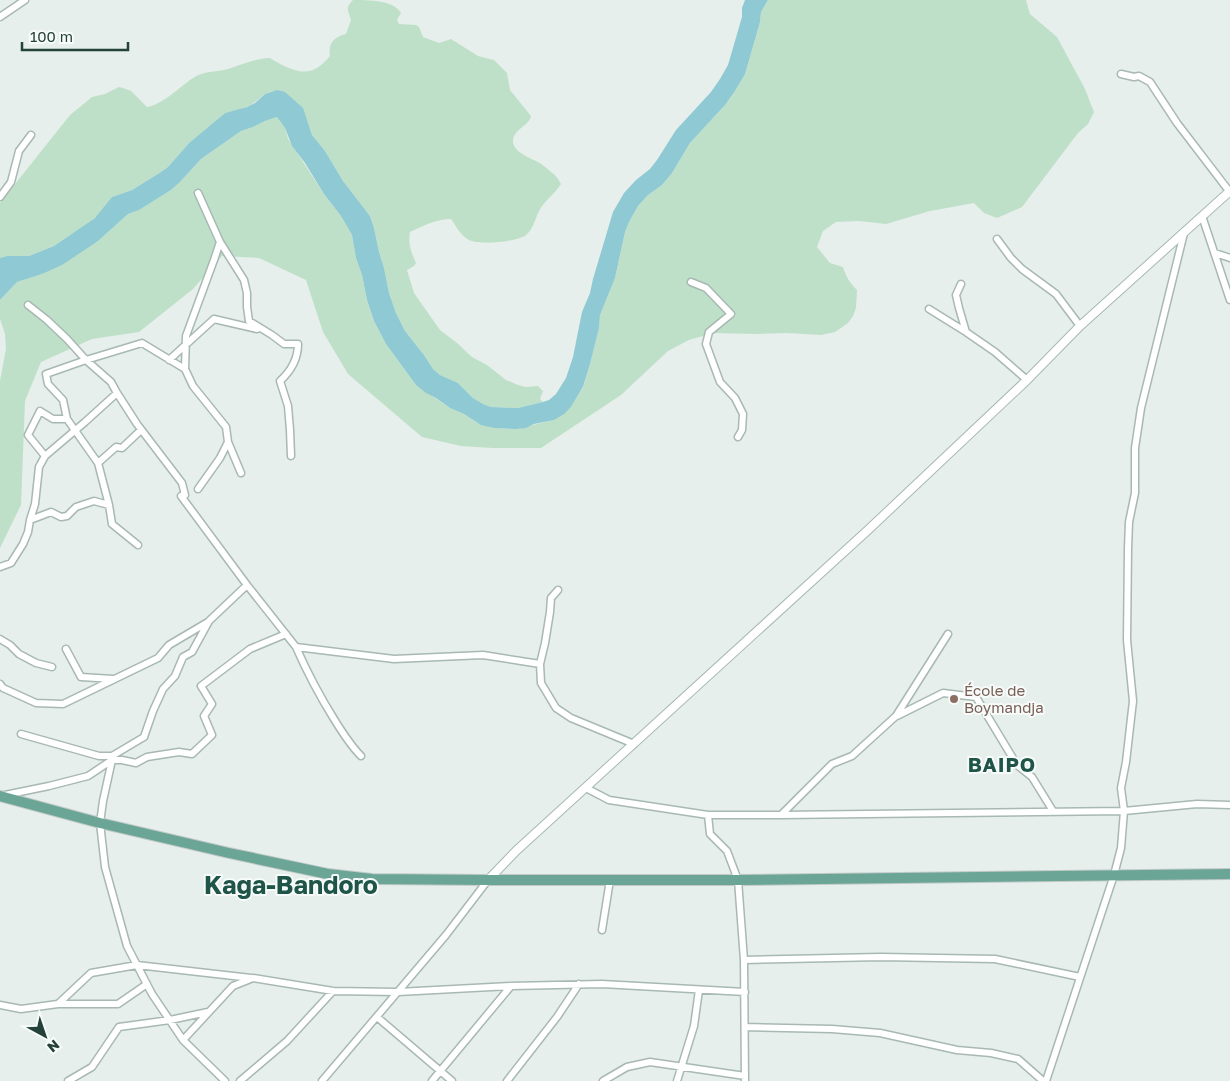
<svg xmlns="http://www.w3.org/2000/svg" width="1230" height="1081" viewBox="0 0 1230 1081" font-family="'Golos Text',sans-serif">
	<style>
		.green { fill: #bfe0c8 }
		.water { fill: #8ec9d4 }
		.lines { fill: none; stroke-linecap: round; stroke-linejoin: round }
		.minor-casing { stroke: #a8b8b2; stroke-width: 9 }
		.tertiary-casing { stroke: #a8b8b2; stroke-width: 10 }
		.primary-casing { stroke: #c2cac8; stroke-width: 12 }
		.minor { stroke: #fff; stroke-width: 6 }
		.tertiary { stroke: #fff; stroke-width: 8 }
		.primary { stroke: #6aa596; stroke-width: 10 }
		.education-dot { fill: #8d6e63; stroke: #f7fbf9; stroke-width: 2 }
		.labels { text-anchor: middle; dominant-baseline: central; stroke-width: 4; stroke-linejoin: round; paint-order: stroke }
		.education-label { font-size: 15px; fill: #785e54; stroke: #f7fbf9; text-anchor: start }
		.district-label { font-size: 20px; font-weight: bold; letter-spacing: 1px; fill: #1f5548; stroke: #f7fbf9 }
		.town-label { font-size: 25px; font-weight: bold; fill: #1f5548; stroke: #f7fbf9 }
	</style>
	<rect width="100%" height="100%" fill="#e6efeb"/>
	<path class="green" d="M 353,0 C 368,0 394,0 401,13 L 397,20 L 399,24 L 416,25 L 419,27 L 423,37 L 439,43 L 451,39 L 478,56 L 494,60 L 507,73 L 510,90 L 531,116 C 529,126 515,128 513,140 C 512,152 531,158 538,162 C 543,165 547,168 551,172 C 556,175 558,179 561,184 C 555,194 544,201 539,211 C 535,219 533,230 526,235 C 518,242 477,245 469,240 C 461,236 456,226 451,219 C 436,219 423,226 410,232 C 408,244 411,252 416,263 L 414,266 L 407,270 L 414,293 L 440,330 L 457,343 L 472,357 L 487,365 L 506,380 L 518,385 L 526,387 L 538,386 L 543,391 L 540,399 L 543,402 L 518,408 L 491,407 L 483,404 L 473,398 L 458,383 L 440,375 L 433,369 L 424,355 L 405,331 L 396,313 L 389,293 L 384,268 L 379,252 L 374,228 L 370,216 L 343,181 L 325,151 L 312,135 L 308,123 L 273,91 L 265,94 L 251,105 L 238,110 L 225,113 L 189,143 L 168,167 L 161,172 L 132,190 L 112,197 L 99,215 L 88,223 L 54,246 L 29,256 L 7,256 L 0,258 L 0,203 L 70,115 L 92,97 L 105,94 L 119,87 L 123,88 L 131,91 L 147,107 C 162,105 181,86 193,78 C 203,71 217,72 228,69 C 237,66 260,57 270,58 C 274,61 279,63 284,66 C 304,75 315,74 330,56 C 328,44 333,37 346,34 L 351,20 C 348,10 345,8 353,0 Z
		M 768,0 L 1026,0 L 1030,14 L 1057,37 L 1085,89 L 1094,112 L 1088,124 L 1078,133 L 1022,207 L 997,218 L 984,213 L 974,203 L 930,211 L 886,224 L 859,221 L 836,222 L 823,231 L 817,247 L 830,263 L 843,267 C 846,277 850,283 857,290 L 856,308 L 853,316 L 848,323 L 835,332 L 821,335 L 786,333 L 756,334 L 714,333 L 689,340 L 668,351 L 621,395 L 541,448 L 492,448 L 461,446 L 422,437 L 348,374 L 323,332 L 306,280 L 259,258 L 222,256 L 193,289 L 139,332 L 92,339 L 41,362 L 25,401 L 21,505 L 0,548 L 0,381 L 6,349 L 5,334 L 0,319 L 0,300 L 17,282 L 42,274 L 98,241 L 128,214 L 139,210 L 171,190 L 180,182 L 201,159 L 241,131 L 253,127 L 265,121 L 277,117 L 285,128 L 288,139 L 324,194 L 341,216 L 352,235 L 356,258 L 362,275 L 367,300 L 374,321 L 386,344 L 416,385 L 450,408 L 464,414 L 476,422 L 494,428 L 516,429 L 554,420 L 576,398 L 583,388 L 590,364 L 599,328 L 600,315 L 615,278 L 625,232 L 629,222 L 638,206 L 648,195 L 662,185 L 672,173 L 690,143 L 725,105 L 735,91 L 745,74 L 760,22 L 761,12 Z"/>
	<path class="water" d="M 745,0 L 768,0 L 761,12 L 760,22 L 745,74 L 735,91 L 725,105 L 690,143 L 672,173 L 662,185 L 648,195 L 638,206 L 629,222 L 625,232 L 615,278 L 600,315 L 599,328 L 590,364 L 583,387 L 570,408 L 564,414 L 554,420 L 534,424 L 526,428 L 516,429 L 494,428 L 481,425 L 464,414 L 450,408 L 436,398 L 426,393 L 416,385 L 386,344 L 374,321 L 367,300 L 362,275 L 356,258 L 352,235 L 341,216 L 324,194 L 305,163 L 292,146 L 285,128 L 277,117 L 265,121 L 253,127 L 241,131 L 201,159 L 180,182 L 171,190 L 139,210 L 128,214 L 98,241 L 62,265 L 42,274 L 17,282 L 0,300 L 0,258 L 7,256 L 29,256 L 54,246 L 95,218 L 112,197 L 132,190 L 161,172 L 168,167 L 189,143 L 225,113 L 247,107 L 255,103 L 265,94 L 277,90 L 285,92 L 303,108 L 312,135 L 325,151 L 343,181 L 370,216 L 374,228 L 379,252 L 384,268 L 389,293 L 396,313 L 405,331 L 424,355 L 433,369 L 440,375 L 458,383 L 473,398 L 483,404 L 491,407 L 518,408 L 543,402 L 549,400 L 556,394 L 566,378 L 573,357 L 582,312 L 590,293 L 593,279 L 613,212 L 624,193 L 636,180 L 650,169 L 657,160 L 676,130 L 711,92 L 720,79 L 728,65 L 742,17 L 742,8 Z"/>
	<g class="lines">
		<g class="minor-casing">
			<path id="minor" d="M 0,17 L 25,0
				M 1121,74 L 1134,77 L 1139,76 L 1150,82 L 1177,123 L 1229,191
				M 198,193 L 220,242 L 214,260 L 186,336 L 185,369 L 193,386 L 226,427 L 228,442 L 241,473
				M 0,197 L 11,182 L 19,151 L 31,135
				M 1202,216 L 1230,300
				M 997,239 L 1011,258 L 1022,269 L 1056,294 L 1080,326
				M 220,242 L 244,280 L 247,293 L 247,307 L 249,321 L 272,335 L 284,344 L 298,344 C 298,360 291,371 280,381 L 288,406 L 290,430 L 291,456
				M 1215,253 L 1230,258
				M 691,282 L 706,288 L 731,314 L 709,332 L 706,344 L 720,382 L 735,398 L 743,414 L 742,430 L 738,437
				M 961,284 L 956,295 L 959,308 L 966,332 L 995,352 L 1027,380
				M 28,305 L 47,320 L 67,339 L 86,360 L 111,382 L 117,393 L 137,424 L 182,483 L 185,495
				M 929,309 L 966,332
				M 169,360 L 214,319 L 257,329
				M 45,456 L 28,435 L 40,411 L 53,419 L 67,419
				M 98,463 L 116,447 L 122,448 L 141,430
				M 198,489 L 220,458 L 228,442
				M 181,496 L 247,585 L 296,647 L 394,659 L 483,655 L 540,664
				M 30,520 L 51,512 L 61,517 L 67,516 L 76,507 L 94,501 L 109,505
				M 138,545 L 112,524 L 109,505 L 98,463 L 67,419 L 63,400 L 48,384 L 46,374 L 86,360 L 142,343 L 185,369
				M 0,567 L 11,563 L 23,544 L 28,532 L 30,520 L 35,504 L 39,467 L 45,456 L 85,422 L 117,393
				M 558,590 L 551,598 L 550,612 L 545,643 L 540,664 L 541,683 L 556,708 L 571,718 L 634,744
				M 0,639 L 10,645 L 19,654 L 36,663 L 52,667
				M 296,647 C 307,672 319,695 334,719 C 342,732 350,745 361,756
				M 66,649 L 81,677 L 113,679
				M 0,684 L 3,688 L 36,703 L 63,704 L 158,658 L 169,645 L 208,622
				M 897,716 L 943,693 L 976,697 L 1017,765 L 1032,777 L 1053,811
				M 21,734 L 99,756 L 112,756 L 144,737 L 153,711 L 163,689 L 175,676 L 183,657 L 192,652 L 209,621 L 247,585
				M 112,760 L 103,801 L 100,823 L 105,867 L 127,946 L 152,994 L 183,1040 L 225,1081
				M 586,788 L 609,800 L 708,815 L 781,815 L 1124,811 L 1197,804 L 1230,805
				M 5,795 L 49,786 L 88,776 L 112,760 L 122,760 L 136,763 L 147,757 L 179,752 L 192,754 L 212,735 L 204,716 L 212,704 L 201,686 L 250,649 L 286,634
				M 708,815 L 710,834 L 727,851 L 738,880 L 744,960 L 745,1081
				M 781,815 L 832,764 L 852,756 L 896,716 L 948,634
				M 602,930 L 610,880
				M 744,960 L 881,957 L 995,959 L 1080,977
				M 58,1004 L 118,1004 L 147,984
				M 0,1005 L 21,1009 L 58,1004 L 91,973 L 137,965 L 251,978
				M 377,1017 L 452,1081
				M 745,1027 L 832,1029 L 880,1033 L 957,1050 L 991,1053 L 1018,1059 L 1043,1081
				M 183,1040 L 233,986 L 253,978 L 333,991 L 398,992 L 511,986 L 602,984 L 745,992
				M 68,1081 L 92,1067 L 119,1027 L 170,1020 L 208,1012
				M 240,1081 L 287,1041 L 333,991
				M 322,1081 L 446,935 L 488,880
				M 432,1081 L 511,986
				M 507,1081 L 557,1017 L 579,984
				M 603,1081 L 627,1067 L 650,1062 L 745,1076
				M 677,1081 L 694,1026 L 699,990
				M 1046,1081 L 1114,875 L 1121,848 L 1124,811 L 1121,788 L 1126,762 L 1133,701 L 1127,640 L 1128,549 L 1129,522 L 1135,493 L 1135,448 L 1141,408 L 1184,233"/>
		</g>
		<g class="tertiary-casing">
			<path id="tertiary" d="M 488,880 L 517,850 L 868,530 L 1027,380 L 1080,326 L 1230,191"/>
		</g>
		<g class="primary-casing">
			<path id="primary" d="M 0,796 L 100,823 L 229,853 L 328,874 L 372,879 L 488,880 L 738,880 L 1230,874"/>
		</g>
		<use href="#minor" class="minor"/>
		<use href="#tertiary" class="tertiary"/>
		<use href="#primary" class="primary"/>
	</g>
	<circle class="education-dot" cx="954" cy="699" r="5"/>
	<g class="labels">
		<g class="education-label">
			<text x="964" y="690">École de<tspan x="964" dy="17">Boymandja</tspan></text>
		</g>
		<g class="district-label">
			<text x="1002" y="764">BAIPO</text>
		</g>
		<g class="town-label">
			<text x="291" y="884">Kaga-Bandoro</text>
		</g>
	</g>
	<g transform="translate(45 1036) rotate(140)" stroke="#f7fbf9" stroke-width="4" paint-order="stroke">
	<path d="M0-4L9 19L0 12L-9 19Z" fill="#24423a"/>
	<text y="-8" font-size="14" font-weight="bold" text-anchor="middle" fill="#24423a">N</text>
	</g>
	<path d="M22 42v8h106v-8" fill="none" stroke="#24423a" stroke-width="2.5"/>
	<text x="30" y="42" font-size="15" fill="#24423a" stroke="#f7fbf9" stroke-width="4" paint-order="stroke">100 m</text>
</svg>
